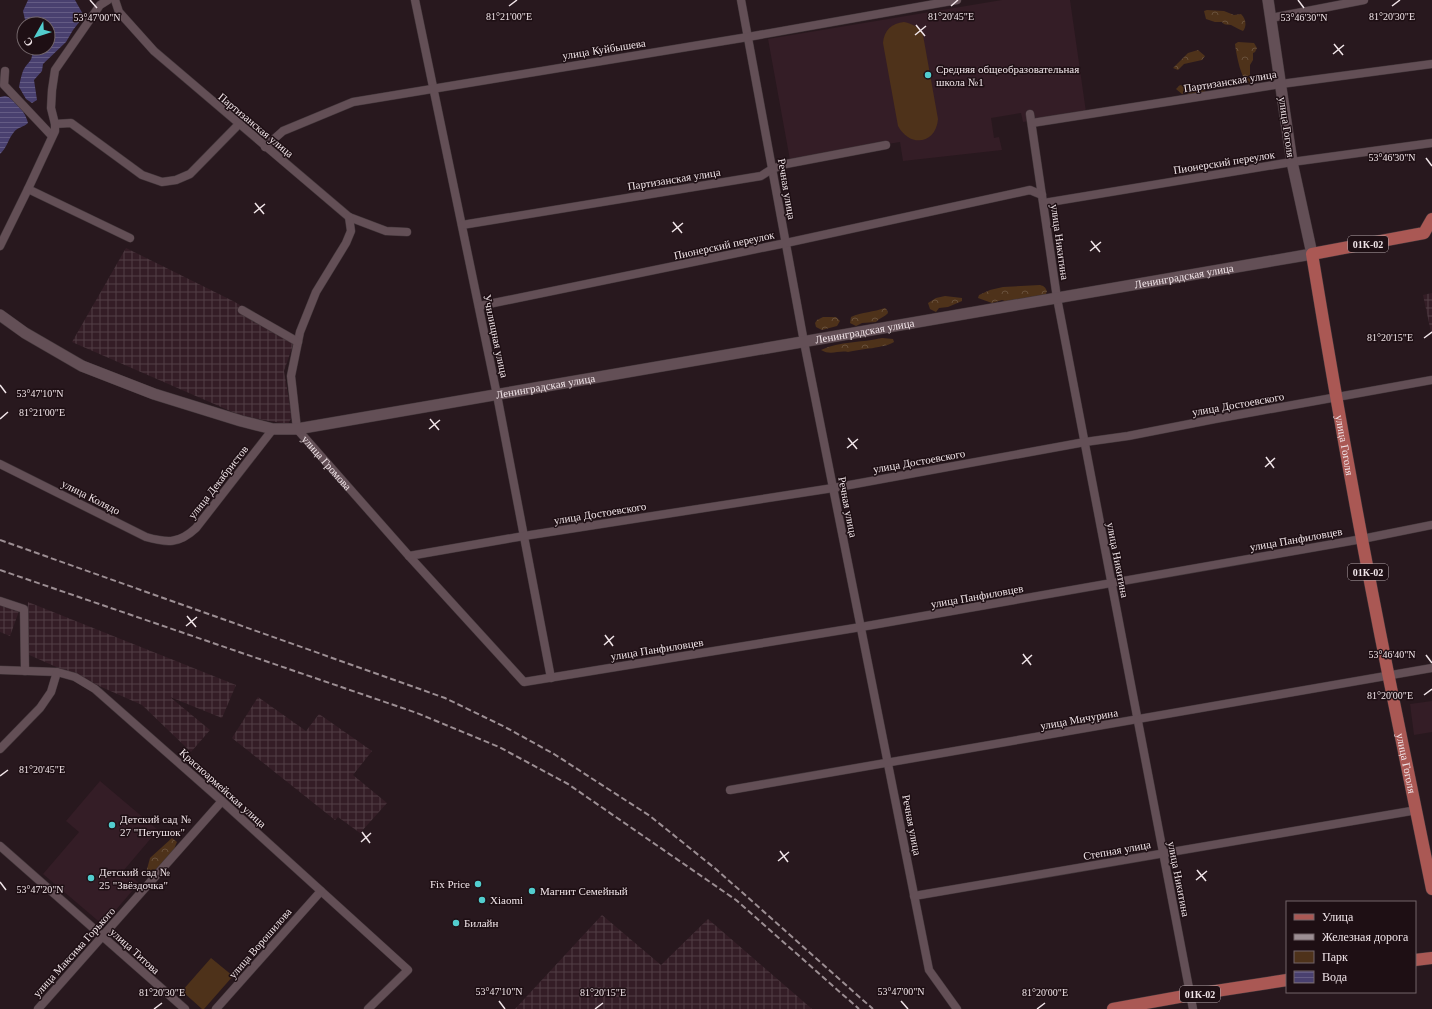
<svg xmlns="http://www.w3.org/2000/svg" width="1432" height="1009" viewBox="0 0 1432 1009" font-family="Georgia,serif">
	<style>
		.built { fill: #341d26 }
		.industrial { fill: url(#industrial-grid) }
		.forest { fill: url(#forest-crowns) }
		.park { fill: #4e321a }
		.water { fill: url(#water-rules) }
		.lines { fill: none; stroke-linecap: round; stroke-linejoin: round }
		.street-casing { stroke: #42363a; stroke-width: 9 }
		.secondary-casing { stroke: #42363a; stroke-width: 12 }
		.primary-casing { stroke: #42363a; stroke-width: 13 }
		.street { stroke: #634f56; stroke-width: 8 }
		.secondary { stroke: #634f56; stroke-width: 11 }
		.primary { stroke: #aa5854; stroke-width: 12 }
		.rail { stroke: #9c8e93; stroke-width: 2; stroke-dasharray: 6 3; stroke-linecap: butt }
		.ticks { fill: none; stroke: #f1e5e9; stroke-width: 1.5 }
		.poi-dot { fill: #52cdce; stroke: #1e0f14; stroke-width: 1.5 }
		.labels { text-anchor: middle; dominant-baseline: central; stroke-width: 3; stroke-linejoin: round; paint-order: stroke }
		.shield { fill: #1e0f14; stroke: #b2a5a9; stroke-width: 1 }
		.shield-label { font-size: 10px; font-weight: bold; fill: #f1e5e9 }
		.street-label { font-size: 11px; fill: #f1e5e9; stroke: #1e0f14 }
		.poi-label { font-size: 11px; fill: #f1e5e9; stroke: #1e0f14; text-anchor: start }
		.ticks-label { font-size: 10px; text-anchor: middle; fill: #f1e5e9; stroke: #1e0f14; stroke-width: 3; stroke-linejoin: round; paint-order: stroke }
	</style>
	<defs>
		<pattern id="industrial-grid" width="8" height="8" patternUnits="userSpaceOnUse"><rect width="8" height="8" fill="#341d26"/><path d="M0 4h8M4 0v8" fill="none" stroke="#523e46"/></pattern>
		<pattern id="forest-crowns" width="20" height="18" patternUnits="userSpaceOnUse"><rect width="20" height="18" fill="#4e321a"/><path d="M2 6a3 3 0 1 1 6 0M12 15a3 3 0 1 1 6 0" fill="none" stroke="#68503b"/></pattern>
		<pattern id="water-rules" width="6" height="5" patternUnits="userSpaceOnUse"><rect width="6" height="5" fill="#49406f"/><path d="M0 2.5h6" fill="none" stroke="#645b84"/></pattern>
	</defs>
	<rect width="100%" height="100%" fill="#28181e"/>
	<path class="built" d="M 1002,0 L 1070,0 L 1086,112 L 1023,122 L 1021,113 L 991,118 L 994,138 L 999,137 L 1002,150 L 903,161 L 900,142 L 790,160 L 768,39 Z
		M 1432,701 L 1432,732 L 1414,735 L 1410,704 Z
		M 100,781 L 158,830 L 124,870 L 139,883 L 103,925 L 43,874 L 79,832 L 66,821 Z"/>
	<path class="industrial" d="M 126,248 L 233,301 L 287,332 L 294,342 L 284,371 L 292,417 L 288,424 L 244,417 L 72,342 Z
		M 1432,293 L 1432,332 L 1431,332 L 1423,295 Z
		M 28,602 L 236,685 L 222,718 L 170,697 L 210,730 L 191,752 L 142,705 L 27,654 Z
		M 0,604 L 19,611 L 10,636 L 0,632 Z
		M 258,697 L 306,731 L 319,714 L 372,751 L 353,775 L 387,803 L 360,833 L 338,817 L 335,820 L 232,738 Z
		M 602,915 L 661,965 L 708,919 L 812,1009 L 515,1009 Z"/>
	<path class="forest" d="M 1207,10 L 1224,11 L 1234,15 L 1241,14 C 1246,19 1247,26 1243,31 C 1238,29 1235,27 1231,25 C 1226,24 1225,26 1222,22 L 1215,22 L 1206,19 L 1204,11 Z
		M 1238,42 L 1254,43 L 1257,48 L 1255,52 L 1253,53 L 1253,60 L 1250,65 L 1250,84 C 1241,82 1236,53 1235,44 Z
		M 1198,50 L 1205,56 L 1202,60 L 1184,64 L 1178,70 L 1173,68 L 1188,53 Z
		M 1180,85 C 1191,90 1200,78 1206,92 L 1191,95 L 1185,92 L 1182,94 L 1176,89 Z
		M 1040,285 C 1044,286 1045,287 1047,291 L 1045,296 L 1008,302 L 1002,300 L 992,303 L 978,298 L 979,295 L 990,290 L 1003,287 Z
		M 945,296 L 962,298 L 962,301 L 948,307 L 939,308 L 936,312 L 930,309 L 928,303 L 936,298 Z
		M 885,308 L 887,310 L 888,313 C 885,317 879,318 876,322 L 862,323 L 856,326 L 850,323 L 851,317 C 862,312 874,312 885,308 Z
		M 823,317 L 836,317 L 840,321 L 837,326 L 822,330 L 816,327 L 815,323 L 817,320 Z
		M 882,338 L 893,339 L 894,342 C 885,348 860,349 848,352 C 838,350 831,356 821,350 C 840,341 862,343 882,338 Z
		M 172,838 L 177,842 C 175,845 175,849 173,851 C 170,856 152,874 148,875 L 146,873 L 150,858 Z"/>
	<path class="park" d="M 904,22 C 913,24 919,27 923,35 L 938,119 C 936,144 910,148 898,126 L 883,43 C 884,30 892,23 904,22 Z
		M 211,958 L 233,976 L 204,1009 L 202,1009 L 182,991 Z"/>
	<path class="water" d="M 28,0 L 75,0 L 84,16 L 73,30 L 66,42 L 43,64 L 42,71 L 34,80 L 37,100 L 32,103 L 26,99 L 19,87 C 20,82 21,76 23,71 C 27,62 36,60 30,48 L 48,48 L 48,24 L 26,24 L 23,11 Z
		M 5,96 C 15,98 26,113 28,123 C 24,127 18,127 14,132 C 8,139 7,148 0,154 L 0,97 Z"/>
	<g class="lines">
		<g class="street-casing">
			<g id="street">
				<path d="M 115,0 L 119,12 L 154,51 L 349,217 L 386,231 L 407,232"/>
				<path d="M 415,0 L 497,395 L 551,678"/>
				<path d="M 741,0 L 804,342 L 929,970 L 957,1009"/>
				<path d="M 1271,18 L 1364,0"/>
				<path d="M 5,71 L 4,85 L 52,136"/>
				<path d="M 1030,114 L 1057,298 L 1193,1009"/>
				<path d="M 1032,123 L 1281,84 L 1432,64"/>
				<path d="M 55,124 L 71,123 L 142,175 L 162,182 L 176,180 L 190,174 L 239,124"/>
				<path d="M 265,147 L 283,131 L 353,102 L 748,37 L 957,0"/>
				<path d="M 28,189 L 130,238"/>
				<path d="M 1044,203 L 1292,162 L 1432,143"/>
				<path id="s1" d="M 349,217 L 351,231 L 346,243 L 316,292 L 300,332 L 291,376 L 297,429 L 409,556 L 524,682 L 861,627 L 1362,539 L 1432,525"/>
				<path d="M 462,225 L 761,176 L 772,169 L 786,164 L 886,145"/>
				<path d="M 0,246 L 28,189 L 55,131 L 55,124 L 51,108 L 52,90 L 55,70 L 100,5 L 108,0"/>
				<path d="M 479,306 L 786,243 L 1030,190 L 1042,195"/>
				<path d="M 242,310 L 298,342"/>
				<path d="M 0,464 L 146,537 C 167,543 179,544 196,528 L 273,429"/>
				<path d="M 409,556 L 524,536 L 833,488 L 1085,442 L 1128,436 L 1215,419 L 1432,380"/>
				<path d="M 0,601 L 24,609 L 25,671"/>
				<path d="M 0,670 L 57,672 L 75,677 L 95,689 L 222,801 L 408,970 L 368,1009"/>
				<path d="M 0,749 L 40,708 L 51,692 L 57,672"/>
				<path d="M 730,790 L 1432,668"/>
				<path d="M 0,846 L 185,1009"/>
				<path d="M 914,896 L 1417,810"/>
				<path d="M 38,1009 L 222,801"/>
				<path d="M 216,1009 L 321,891"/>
			</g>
		</g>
		<g class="secondary-casing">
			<g id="secondary">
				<path id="s2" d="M 0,315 L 25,333 L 82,366 L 154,394 L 241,421 L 273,429 L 297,429 L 1312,254 L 1292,162 L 1268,0"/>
			</g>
		</g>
		<g class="primary-casing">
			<g id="primary">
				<path id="s3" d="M 1432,219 L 1424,233 L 1312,254 C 1335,394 1360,534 1388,673 C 1402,745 1418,817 1432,889"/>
				<path d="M 1415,960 L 1432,958"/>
				<path d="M 1113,1009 L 1190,995 L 1287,980"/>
			</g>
		</g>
		<use href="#street" class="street"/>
		<use href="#secondary" class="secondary"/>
		<use href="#primary" class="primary"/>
		<path class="rail" d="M 0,540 L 445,698 L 505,727 L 554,754 L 650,816 L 717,870 L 873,1009
			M 0,570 L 417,713 L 499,747 L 568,784 L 736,900 L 859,1009"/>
	</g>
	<path class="ticks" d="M 90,0 L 97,8M 1298,0 L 1304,8M 509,6 L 517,0M 951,6 L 958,0M 1392,6 L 1400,0M 916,25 L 925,36M 915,35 L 926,26M 1334,44 L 1343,55M 1333,54 L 1344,45M 1426,158 L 1432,166M 255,203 L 264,214M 254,213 L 265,204M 673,222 L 682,233M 672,232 L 683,223M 1091,241 L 1100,252M 1090,251 L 1101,242M 1424,338 L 1432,332M 0,385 L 6,393M 0,419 L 8,412M 430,419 L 439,430M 429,429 L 440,420M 848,438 L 857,449M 847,448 L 858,439M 1266,457 L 1274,468M 1265,467 L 1275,458M 187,616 L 196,627M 186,626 L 197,617M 605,635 L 613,646M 604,645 L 614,636M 1023,654 L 1031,665M 1426,655 L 1432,663M 1022,664 L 1032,655M 1424,695 L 1432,689M 0,776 L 8,770M 362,832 L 370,843M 361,842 L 371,833M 780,851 L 788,862M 778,861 L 789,852M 1197,870 L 1206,881M 1196,880 L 1207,871M 0,882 L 6,890M 499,1001 L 505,1009M 901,1001 L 908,1009M 154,1009 L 162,1003M 595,1009 L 603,1003M 1037,1009 L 1045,1003"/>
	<g class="poi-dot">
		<circle cx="928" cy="75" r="4"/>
		<circle cx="112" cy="825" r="4"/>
		<circle cx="91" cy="878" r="4"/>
		<circle cx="478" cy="884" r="4"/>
		<circle cx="532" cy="891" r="4"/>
		<circle cx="482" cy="900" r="4"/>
		<circle cx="456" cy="923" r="4"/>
	</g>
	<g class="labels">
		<g class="shield">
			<rect x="1348" y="236" width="40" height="16" rx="3"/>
			<rect x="1348" y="564" width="40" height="16" rx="3"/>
			<rect x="1180" y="986" width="40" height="16" rx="3"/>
		</g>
		<g class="shield-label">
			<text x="1368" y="244">01К-02</text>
			<text x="1368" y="572">01К-02</text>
			<text x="1200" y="994">01К-02</text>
		</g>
		<g class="street-label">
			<text transform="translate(604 49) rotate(-9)">улица Куйбышева</text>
			<text transform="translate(1230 81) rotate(-9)">Партизанская улица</text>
			<text transform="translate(256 125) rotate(40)">Партизанская улица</text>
			<text transform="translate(1287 127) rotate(82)">улица Гоголя</text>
			<text transform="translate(1224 162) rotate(-9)">Пионерский переулок</text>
			<text transform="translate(674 179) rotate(-9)">Партизанская улица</text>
			<text transform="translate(787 189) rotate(80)">Речная улица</text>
			<text transform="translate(1060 242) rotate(82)">улица Никитина</text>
			<text transform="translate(724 245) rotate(-12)">Пионерский переулок</text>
			<text stroke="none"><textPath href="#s2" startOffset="1222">Ленинградская улица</textPath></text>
			<text stroke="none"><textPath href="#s2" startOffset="898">Ленинградская улица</textPath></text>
			<text transform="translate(496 336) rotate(78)">Училищная улица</text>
			<text stroke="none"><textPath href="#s2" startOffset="574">Ленинградская улица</textPath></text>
			<text transform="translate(1238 404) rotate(-10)">улица Достоевского</text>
			<text stroke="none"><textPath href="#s3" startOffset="324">улица Гоголя</textPath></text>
			<text transform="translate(919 461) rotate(-10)">улица Достоевского</text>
			<text stroke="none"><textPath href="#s1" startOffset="271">улица Громова</textPath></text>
			<text transform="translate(218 482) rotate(-52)">улица Декабристов</text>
			<text transform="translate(91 497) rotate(27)">улица Колядо</text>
			<text transform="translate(848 507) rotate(79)">Речная улица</text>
			<text transform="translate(600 513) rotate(-9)">улица Достоевского</text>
			<text transform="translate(1296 539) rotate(-10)">улица Панфиловцев</text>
			<text transform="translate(1118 560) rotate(79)">улица Никитина</text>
			<text transform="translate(977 596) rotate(-10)">улица Панфиловцев</text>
			<text transform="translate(657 649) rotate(-9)">улица Панфиловцев</text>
			<text transform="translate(1079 719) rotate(-10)">улица Мичурина</text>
			<text stroke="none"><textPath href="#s3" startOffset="648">улица Гоголя</textPath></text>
			<text transform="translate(223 788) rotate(42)">Красноармейская улица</text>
			<text transform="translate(912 825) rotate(79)">Речная улица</text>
			<text transform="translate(1117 850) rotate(-10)">Степная улица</text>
			<text transform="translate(1179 879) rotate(79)">улица Никитина</text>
			<text transform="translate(260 943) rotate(-49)">улица Ворошилова</text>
			<text transform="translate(135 951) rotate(42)">улица Титова</text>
			<text transform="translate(74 952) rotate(-48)">улица Максима Горького</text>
		</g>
		<g class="poi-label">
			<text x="936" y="69">Средняя общеобразовательная<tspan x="936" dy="13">школа №1</tspan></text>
			<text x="120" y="819">Детский сад №<tspan x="120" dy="13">27 "Петушок"</tspan></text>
			<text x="99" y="872">Детский сад №<tspan x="99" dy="13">25 "Звёздочка"</tspan></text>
			<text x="470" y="884" text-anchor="end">Fix Price</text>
			<text x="540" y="891">Магнит Семейный</text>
			<text x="490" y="900">Xiaomi</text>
			<text x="464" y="923">Билайн</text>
		</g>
	</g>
	<g class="ticks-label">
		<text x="509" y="20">81°21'00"E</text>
		<text x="951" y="20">81°20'45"E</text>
		<text x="1392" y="20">81°20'30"E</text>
		<text x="1304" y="21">53°46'30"N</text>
		<text x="97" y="21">53°47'00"N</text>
		<text x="1392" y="161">53°46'30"N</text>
		<text x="1390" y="341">81°20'15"E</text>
		<text x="40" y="397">53°47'10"N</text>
		<text x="42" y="416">81°21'00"E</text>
		<text x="1392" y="658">53°46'40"N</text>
		<text x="1390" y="699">81°20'00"E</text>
		<text x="42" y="773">81°20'45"E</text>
		<text x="40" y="893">53°47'20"N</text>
		<text x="499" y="995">53°47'10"N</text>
		<text x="901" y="995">53°47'00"N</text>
		<text x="162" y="996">81°20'30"E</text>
		<text x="603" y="996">81°20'15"E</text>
		<text x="1045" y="996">81°20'00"E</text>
	</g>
	<rect x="1286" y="901" width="130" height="92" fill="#1e0f14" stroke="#726569"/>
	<rect x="1294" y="914" width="20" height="6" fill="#aa5854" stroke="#726569"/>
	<text x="1322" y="921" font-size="12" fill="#f1e5e9">Улица</text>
	<rect x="1294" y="934" width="20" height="6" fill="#9c8e93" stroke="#726569"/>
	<text x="1322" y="941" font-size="12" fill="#f1e5e9">Железная дорога</text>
	<rect x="1294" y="951" width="20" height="12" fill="#4e321a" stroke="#726569"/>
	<text x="1322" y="961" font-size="12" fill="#f1e5e9">Парк</text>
	<rect x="1294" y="971" width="20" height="12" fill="url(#water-rules)" stroke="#726569"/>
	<text x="1322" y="981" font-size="12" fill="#f1e5e9">Вода</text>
	<g transform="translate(36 36) rotate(231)"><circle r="19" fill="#1e0f14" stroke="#726569"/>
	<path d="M0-3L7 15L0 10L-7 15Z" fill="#52cdce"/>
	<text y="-6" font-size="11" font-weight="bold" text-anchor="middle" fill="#f1e5e9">С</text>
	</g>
</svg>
